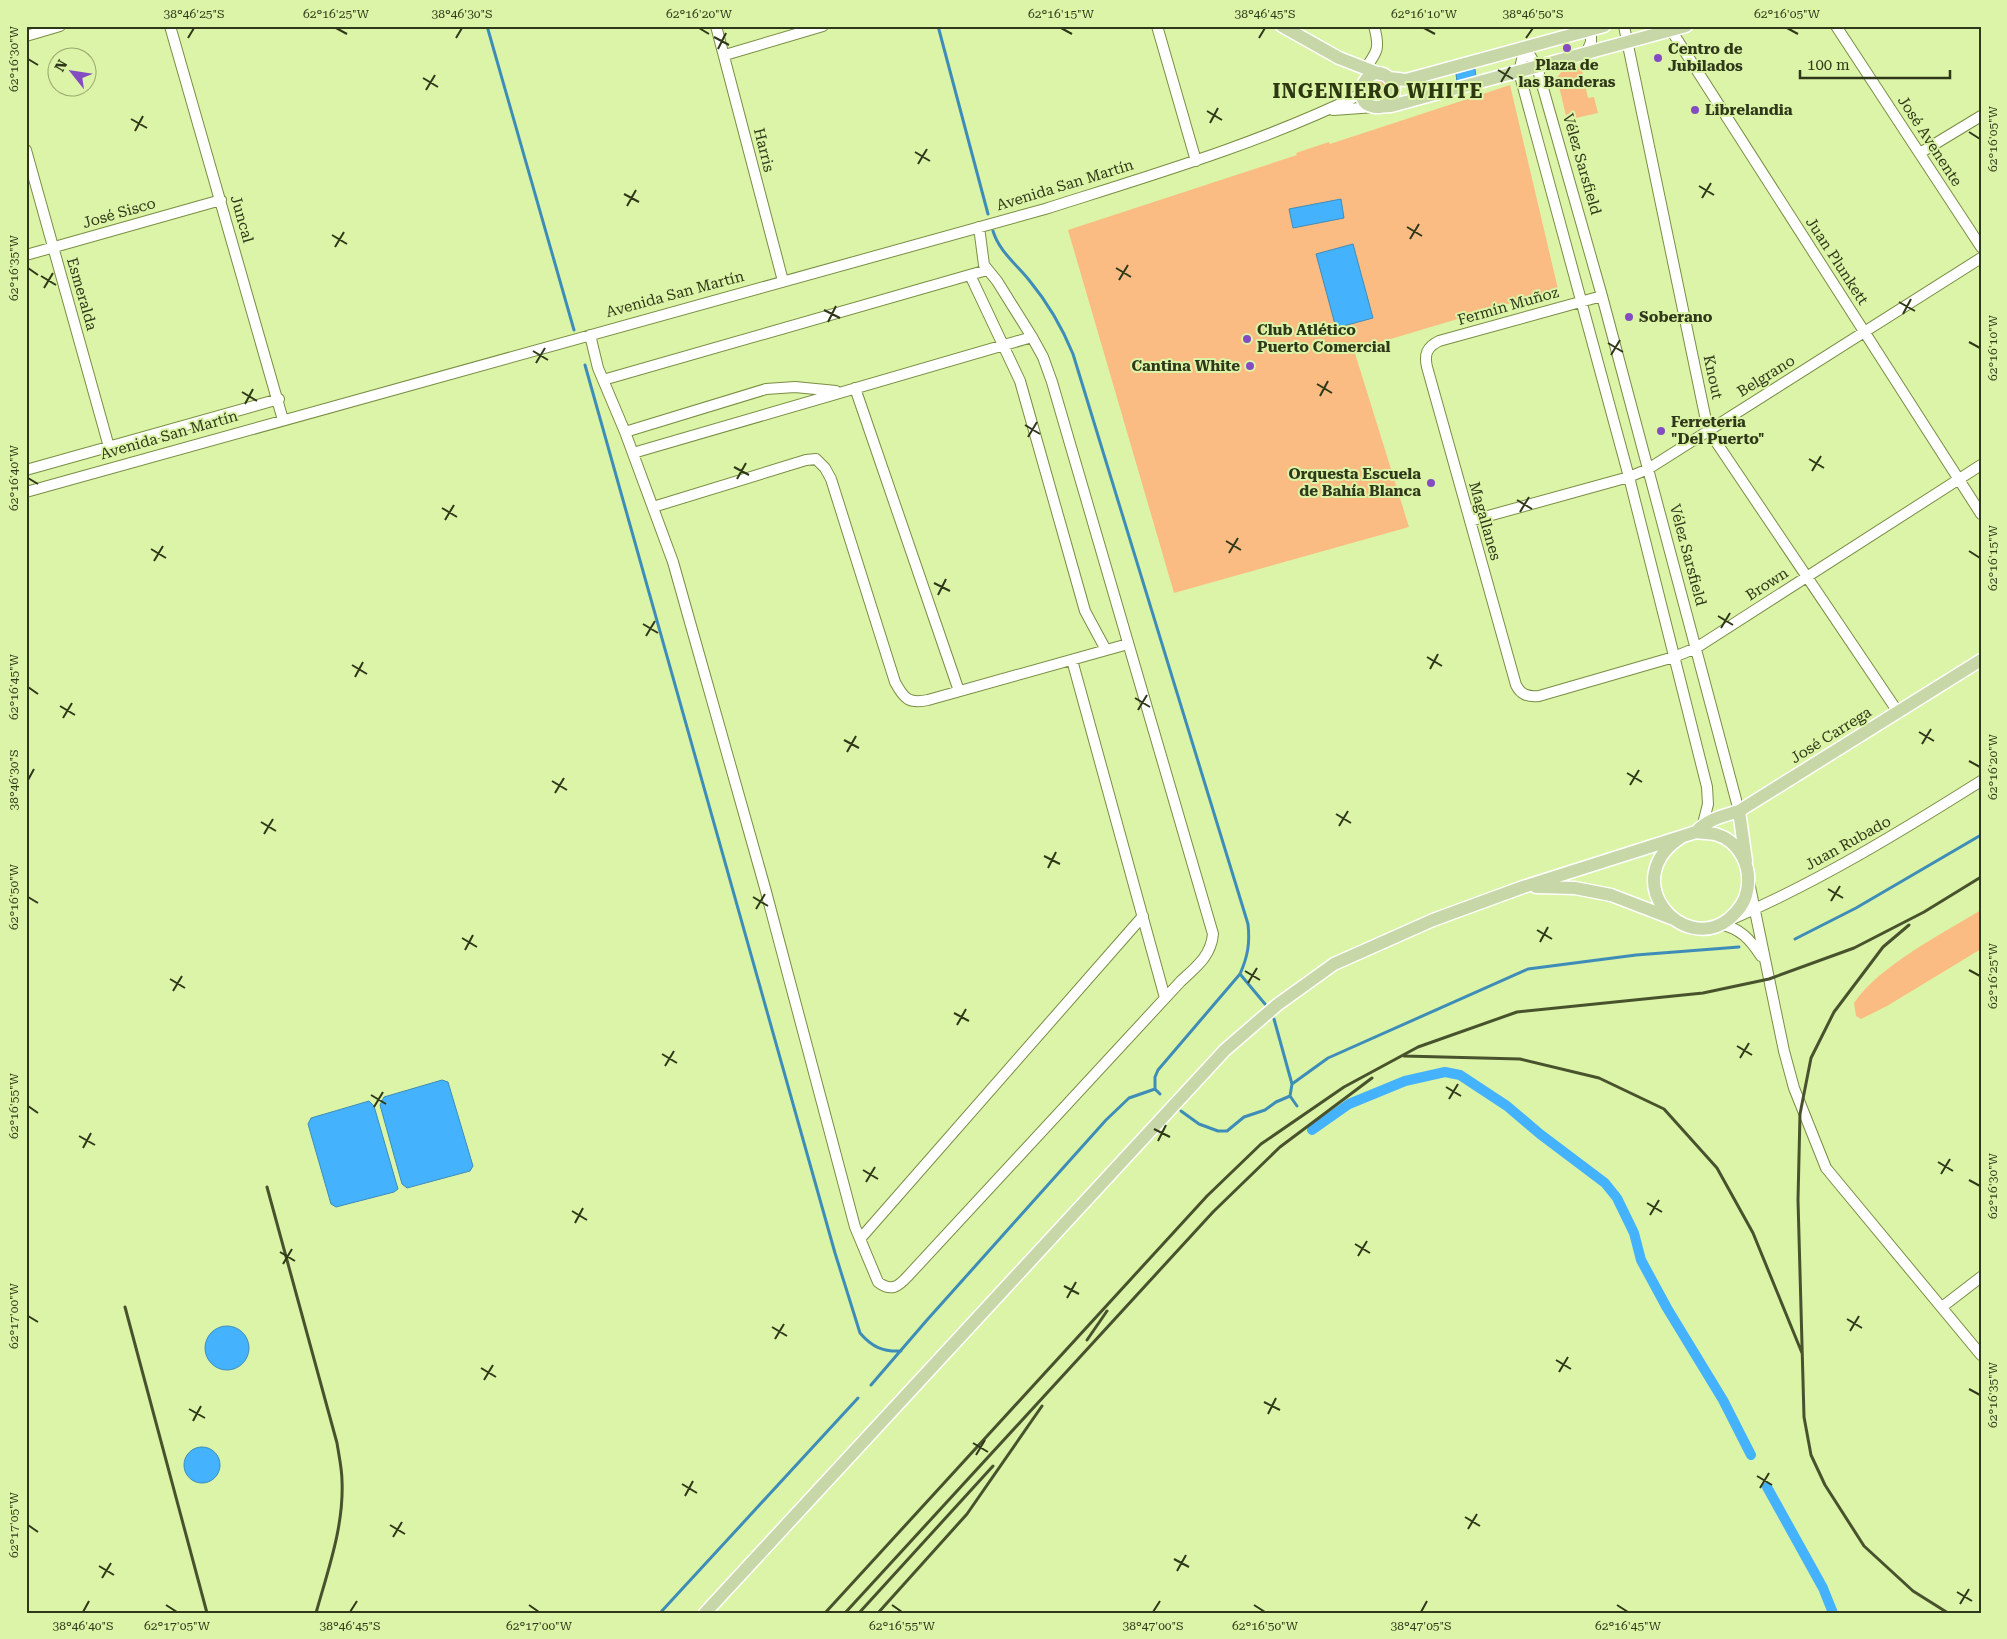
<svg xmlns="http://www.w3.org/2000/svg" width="2007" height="1639" viewBox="0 0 2007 1639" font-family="'Roboto Serif',serif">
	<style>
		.green { fill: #fbbc83 }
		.water { fill: #45b2fd; stroke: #3e8db9 }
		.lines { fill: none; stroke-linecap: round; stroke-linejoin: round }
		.stream { stroke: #3e8db9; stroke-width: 3 }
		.canal { stroke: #45b2fd; stroke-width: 10 }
		.minor-casing { stroke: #798e44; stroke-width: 12 }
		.major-casing { stroke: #fff; stroke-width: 15 }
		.minor { stroke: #fff; stroke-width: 10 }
		.major { stroke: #c8d7a8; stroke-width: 12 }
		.rail { stroke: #48532d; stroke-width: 3 }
		.ticks { fill: none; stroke: #2f3819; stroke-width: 2 }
		.poi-dot { fill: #844bc2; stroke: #dcf4a7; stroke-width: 2 }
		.labels { text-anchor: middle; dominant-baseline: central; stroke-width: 4; stroke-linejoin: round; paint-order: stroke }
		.poi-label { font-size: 15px; font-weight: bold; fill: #2f3819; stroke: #dcf4a7; text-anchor: start }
		.street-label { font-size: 15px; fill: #2f3819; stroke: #dcf4a7 }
		.district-label { font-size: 20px; font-weight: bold; letter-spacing: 1px; fill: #2d3811; stroke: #dcf4a7 }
		.neatline { fill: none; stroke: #2f3819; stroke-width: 2 }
		.ticks-label { font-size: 12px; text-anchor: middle; fill: #2f3819 }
	</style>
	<rect width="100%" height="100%" fill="#dcf4a7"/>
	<path class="green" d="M 1581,66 L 1588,98 L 1594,97 L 1598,113 L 1567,120 L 1557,78 L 1562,71 Z
		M1367 90a10 10 0 1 1 20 0a10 10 0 1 1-20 0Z
		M 1510,85 L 1558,289 L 1354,350 L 1409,527 L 1174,593 L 1068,230 L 1297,155 L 1296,153 L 1329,142 L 1330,144 Z
		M 1981,910 L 1981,949 L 1887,1006 L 1861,1019 L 1856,1016 L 1854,1003 C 1880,965 1942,934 1981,910 Z"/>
	<path class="water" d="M 1472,68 L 1475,69 L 1476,77 L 1457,82 L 1456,74 L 1457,71 Z
		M 1341,199 L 1344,218 L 1293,228 L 1289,209 Z
		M 1353,244 L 1373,318 L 1336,328 L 1316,254 Z
		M 442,1080 L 448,1082 L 473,1166 L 470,1171 L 407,1188 L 402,1184 L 380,1105 L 384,1097 Z
		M 369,1101 L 374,1106 L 398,1189 L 394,1192 L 336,1207 L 331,1204 L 308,1124 L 311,1118 Z
		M205 1348a22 22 0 1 1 44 0a22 22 0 1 1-44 0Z
		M184 1465a18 18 0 1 1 36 0a18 18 0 1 1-36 0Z"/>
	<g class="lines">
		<path class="stream" d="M 487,26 L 574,330
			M 938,26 L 988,214
			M 993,231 C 999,251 1016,264 1029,280 C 1048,303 1062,327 1073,354 L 1248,924 C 1250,943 1248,956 1240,974 L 1158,1070 L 1155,1077 L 1155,1089 L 1160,1094
			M 585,365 L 835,1253 L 860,1333 C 872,1347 883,1352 901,1351
			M 1795,939 L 1856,908 L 1981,835
			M 1240,974 L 1265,1004
			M 1274,1019 L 1292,1084 L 1290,1096 L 1297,1106
			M 1292,1084 L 1328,1058 L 1528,969 L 1636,955 L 1739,947
			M 1181,1111 L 1199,1124 L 1218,1131 L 1227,1131 L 1244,1117 L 1265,1110 L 1276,1102 L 1290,1096
			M 871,1385 L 927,1320 L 1106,1120 L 1129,1098 L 1155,1089
			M 660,1613 L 858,1398"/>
		<path class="canal" d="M 1312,1130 L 1349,1104 L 1405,1081 L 1445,1072 L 1460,1075 L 1507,1106 L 1540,1134 L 1605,1183 L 1617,1198 L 1634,1233 L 1641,1260 L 1667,1308 L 1723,1400 L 1751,1455
			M 1767,1487 L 1823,1588 L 1833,1613"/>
		<g class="minor-casing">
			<path id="minor" d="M 170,26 L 283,420
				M 716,26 L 783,281
				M 1157,26 L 1196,161
				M 1624,26 L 1708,430 L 1898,712
				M 1666,26 L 1671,30 L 1981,514
				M 1836,26 L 1981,247
				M 26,36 L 60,26
				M 1525,47 L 1519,72 L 1629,477 L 1707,787 L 1708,804 L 1703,824
				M 1525,47 L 1537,67 L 1602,296 L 1739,811
				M 1586,54 L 1591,42 L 1591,26
				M 725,55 L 823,26
				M 1365,69 C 1378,51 1380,48 1374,26
				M 1333,110 L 1375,107
				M 26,150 L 109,447
				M 1920,153 L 1981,116
				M 26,255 L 221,200
				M 970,275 L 1020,381 L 1085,611 L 1106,650
				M 1602,296 L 1439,341 C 1427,347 1424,354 1427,367 L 1516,685 C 1521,695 1528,697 1539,696 L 1674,657 L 1696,648 L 1981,465
				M 590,335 L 598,368 L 625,432 L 673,562 L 765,888 L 855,1227 L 878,1282 C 891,1292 898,1287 908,1276 L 1181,981 C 1196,967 1211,956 1213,934 L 1052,382 L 1043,357 L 1032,337 L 997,281 L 984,265 L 979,227
				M 603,380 L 987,270
				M 855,388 L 959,691
				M 625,432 L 766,389 L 795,387 L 836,391
				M 633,453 L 1032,337
				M 26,470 L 279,399
				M 26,492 L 1045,209 C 1152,175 1261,143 1361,94
				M 653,507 L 806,460 L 816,459 L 825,468 L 831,479 L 895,682 C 904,699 909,704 928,700 L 1128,644
				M 1470,521 L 1629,477 L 1648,469 L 1981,258
				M 1072,660 L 1165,998
				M 1749,882 L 1784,1051 L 1794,1088 L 1826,1168 L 1981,1355
				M 1730,920 C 1818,882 1900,832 1981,781
				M 1719,924 C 1740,928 1750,939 1761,956
				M 860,1239 L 1143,916
				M 1942,1307 L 1981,1277"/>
		</g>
		<g class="major-casing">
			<path id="major" d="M 1282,26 L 1339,58 L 1380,74
				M 1389,78 L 1406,80 L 1604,26
				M 1380,107 C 1391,103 1399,90 1390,79 C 1369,57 1346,103 1375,107 C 1380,107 1386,106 1391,106 L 1686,26
				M 1739,811 L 1746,861
				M 1696,832 C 1708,819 1723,816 1739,811 L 1981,660
				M 1536,887 L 1575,888 L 1611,895 L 1671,918
				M 705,1613 L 1225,1050 L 1277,1005 L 1334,964 L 1433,920 L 1523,887 L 1696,832 C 1702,833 1709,833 1715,834 C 1740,841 1752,867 1747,891 C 1745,903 1738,911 1729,919 C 1682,956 1615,878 1683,836"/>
		</g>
		<use href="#minor" class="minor"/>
		<use href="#major" class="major"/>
		<path class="rail" d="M 1909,925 L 1883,947 L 1834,1012 L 1811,1058 L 1800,1114 L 1798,1200 L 1804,1417 L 1811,1455 L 1825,1485 L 1864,1546 L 1913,1591 L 1948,1613
			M 1404,1056 L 1520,1059 L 1599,1078 L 1664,1109 L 1717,1168 L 1753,1233 L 1802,1353
			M 267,1187 L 337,1443 C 339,1456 342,1469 342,1481 C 344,1526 328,1570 316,1613
			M 125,1307 L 207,1613
			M 1087,1340 L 1107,1311
			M 825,1613 L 1207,1196 L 1261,1144 L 1344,1087 L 1418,1047 L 1517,1012 L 1703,993 L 1769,979 L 1854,948 L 1924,912 L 1981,877
			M 845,1613 L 1213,1212 L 1280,1147 L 1372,1078
			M 859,1613 L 993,1466
			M 878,1613 L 967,1514 L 1042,1406"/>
	</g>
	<path class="ticks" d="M 336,28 L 347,34M 699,28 L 709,34M 1061,28 L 1072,34M 1424,28 L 1435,34M 1787,28 L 1798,34M 714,37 L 729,45M 188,38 L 194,28M 456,38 L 462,28M 1259,38 L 1265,28M 1526,38 L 1533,28M 718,49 L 726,33M 28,59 L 38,65M 1498,70 L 1513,79M 423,78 L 438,87M 1501,82 L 1510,67M 426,90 L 435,75M 1207,111 L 1222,120M 131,119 L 147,128M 1210,123 L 1218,108M 135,131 L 143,116M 1969,132 L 1980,139M 915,152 L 930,161M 918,164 L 927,149M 1699,186 L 1714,195M 624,194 L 639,202M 1702,198 L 1711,183M 627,206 L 636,190M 1407,227 L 1422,236M 332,235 L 347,244M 1410,239 L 1419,224M 335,247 L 344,232M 28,268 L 38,275M 1116,268 L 1131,277M 41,276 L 56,285M 1119,280 L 1128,265M 44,288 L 53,273M 1899,302 L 1915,311M 824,310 L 840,318M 1903,314 L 1911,299M 828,322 L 836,306M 1969,342 L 1980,348M 1608,343 L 1623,352M 533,351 L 548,360M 1611,355 L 1620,340M 536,363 L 545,348M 1317,384 L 1332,393M 242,392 L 257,401M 1320,396 L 1328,381M 245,404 L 253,389M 1025,425 L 1040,434M 1028,437 L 1037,422M 1809,459 L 1824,468M 734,467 L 749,475M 1812,471 L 1821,456M 28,478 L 38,484M 737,479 L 746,463M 1517,500 L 1532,509M 442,508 L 457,517M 1520,512 L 1529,497M 445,520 L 454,505M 1226,541 L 1241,550M 151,549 L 166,558M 1969,551 L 1980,558M 1229,553 L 1238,538M 154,561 L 163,546M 934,583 L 950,591M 938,595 L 946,579M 1718,616 L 1733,625M 643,624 L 658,633M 1721,628 L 1730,613M 646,636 L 655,621M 1427,657 L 1442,666M 352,665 L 367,674M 1430,669 L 1438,654M 355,677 L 363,662M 28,687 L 38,694M 1135,698 L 1150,707M 60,706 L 75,715M 1138,710 L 1147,695M 63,718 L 72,703M 1919,732 L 1934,741M 844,740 L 859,748M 1922,744 L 1931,729M 847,752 L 856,736M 1969,761 L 1980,767M 1627,773 L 1642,782M 28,780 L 34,769M 552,781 L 567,790M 1630,785 L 1639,770M 555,793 L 564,778M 1336,814 L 1351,823M 261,822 L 276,831M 1339,826 L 1348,811M 264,834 L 273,819M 1044,856 L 1060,864M 1048,868 L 1056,852M 1828,889 L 1843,898M 28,897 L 38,903M 753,897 L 768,906M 1831,901 L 1840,886M 756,909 L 765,894M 1537,930 L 1552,939M 462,938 L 477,947M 1540,942 L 1548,927M 465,950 L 473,935M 1969,970 L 1980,976M 1245,971 L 1260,980M 170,979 L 185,988M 1248,983 L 1257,968M 173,991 L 182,976M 954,1013 L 969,1021M 957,1025 L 966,1009M 1737,1046 L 1752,1055M 662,1054 L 677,1063M 1740,1058 L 1749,1043M 665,1066 L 674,1051M 1446,1087 L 1461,1096M 371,1095 L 386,1104M 1449,1099 L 1458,1084M 28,1106 L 38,1113M 374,1107 L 383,1092M 1154,1129 L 1170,1137M 79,1136 L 95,1145M 1158,1141 L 1166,1125M 83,1148 L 91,1133M 1938,1162 L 1953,1171M 863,1170 L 878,1179M 1941,1174 L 1950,1159M 1969,1180 L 1980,1186M 866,1182 L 875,1167M 1647,1203 L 1662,1212M 572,1211 L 587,1220M 1650,1215 L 1659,1200M 575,1223 L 583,1208M 1355,1244 L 1370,1253M 280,1252 L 295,1261M 1358,1256 L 1367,1241M 283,1264 L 292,1249M 1064,1286 L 1079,1294M 1067,1298 L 1076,1282M 28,1316 L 38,1322M 1847,1319 L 1862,1328M 772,1327 L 787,1336M 1850,1331 L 1859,1316M 775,1339 L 784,1324M 1556,1360 L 1571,1369M 481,1368 L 496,1377M 1559,1372 L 1568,1357M 484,1380 L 493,1365M 1969,1389 L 1980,1395M 1264,1402 L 1280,1410M 189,1409 L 205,1418M 1268,1414 L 1276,1398M 193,1421 L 201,1406M 973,1443 L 988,1452M 976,1455 L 985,1440M 1757,1476 L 1772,1485M 682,1484 L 697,1493M 1760,1488 L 1769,1473M 685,1496 L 693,1481M 1465,1517 L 1480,1526M 28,1525 L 38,1532M 390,1525 L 405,1534M 1468,1529 L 1477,1514M 393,1537 L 402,1522M 1174,1559 L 1189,1567M 99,1566 L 114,1575M 1177,1571 L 1186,1555M 102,1578 L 111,1563M 1957,1592 L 1972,1601M 1960,1604 L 1969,1589M 166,1605 L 177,1612M 529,1605 L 539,1612M 892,1605 L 902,1612M 1254,1605 L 1265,1612M 1617,1605 L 1628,1612M 83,1612 L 89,1601M 350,1612 L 357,1601M 1153,1612 L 1160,1601M 1421,1612 L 1427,1601"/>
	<g class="poi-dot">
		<circle cx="1567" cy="48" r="5"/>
		<circle cx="1658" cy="58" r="5"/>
		<circle cx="1695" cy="110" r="5"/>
		<circle cx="1629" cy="317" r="5"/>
		<circle cx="1247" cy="339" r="5"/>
		<circle cx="1250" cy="366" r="5"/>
		<circle cx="1661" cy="431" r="5"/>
		<circle cx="1431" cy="483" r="5"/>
	</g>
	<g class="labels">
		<g class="poi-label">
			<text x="1668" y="49">Centro de<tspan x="1668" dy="17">Jubilados</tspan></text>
			<text x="1567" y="65" text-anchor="middle">Plaza de<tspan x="1567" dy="17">las Banderas</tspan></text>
			<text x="1705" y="110">Librelandia</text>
			<text x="1639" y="317">Soberano</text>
			<text x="1257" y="330">Club Atlético<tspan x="1257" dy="17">Puerto Comercial</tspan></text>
			<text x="1240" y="366" text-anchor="end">Cantina White</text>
			<text x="1671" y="422">Ferreteria<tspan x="1671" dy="17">"Del Puerto"</tspan></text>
			<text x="1421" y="474" text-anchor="end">Orquesta Escuela<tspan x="1421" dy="17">de Bahía Blanca</tspan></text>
		</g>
		<g class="street-label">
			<text transform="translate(1930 141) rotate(57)">José Avenente</text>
			<text transform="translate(764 150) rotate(76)">Harris</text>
			<text transform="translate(1582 164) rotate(74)">Vélez Sarsfield</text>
			<text transform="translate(1065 185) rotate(-17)">Avenida San Martín</text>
			<text transform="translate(119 213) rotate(-16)">José Sisco</text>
			<text transform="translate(242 219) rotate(74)">Juncal</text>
			<text transform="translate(1837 261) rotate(57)">Juan Plunkett</text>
			<text transform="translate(82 294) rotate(74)">Esmeralda</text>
			<text transform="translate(675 294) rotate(-15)">Avenida San Martín</text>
			<text transform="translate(1508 306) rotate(-16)">Fermín Muñoz</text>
			<text transform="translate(1766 376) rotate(-32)">Belgrano</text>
			<text transform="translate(1713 377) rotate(78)">Knout</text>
			<text transform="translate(169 435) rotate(-16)">Avenida San Martín</text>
			<text transform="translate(1485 521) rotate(74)">Magallanes</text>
			<text transform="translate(1688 555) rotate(75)">Vélez Sarsfield</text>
			<text transform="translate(1767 584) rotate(-33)">Brown</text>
			<text transform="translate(1831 735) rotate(-32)">José Carrega</text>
			<text transform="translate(1848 843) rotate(-29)">Juan Rubado</text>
		</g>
		<g class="district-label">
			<text x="1378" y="91">INGENIERO WHITE</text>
		</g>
	</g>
	<rect width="2007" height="1639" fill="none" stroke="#dcf4a7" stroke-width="55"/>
	<g transform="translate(72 72) rotate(300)"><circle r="24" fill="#dcf4a7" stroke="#97a96e"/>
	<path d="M0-4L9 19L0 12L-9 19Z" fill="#844bc2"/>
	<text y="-8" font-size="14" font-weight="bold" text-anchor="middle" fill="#2f3819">N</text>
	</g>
	<path d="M1800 70v8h150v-8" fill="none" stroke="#2f3819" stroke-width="2.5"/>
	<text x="1807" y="70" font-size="15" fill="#2f3819" stroke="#dcf4a7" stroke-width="4" paint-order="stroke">100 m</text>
	<rect x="28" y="28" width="1952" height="1584" class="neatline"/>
	<g class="ticks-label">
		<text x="194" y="18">38°46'25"S</text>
		<text x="336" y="18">62°16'25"W</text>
		<text x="462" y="18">38°46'30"S</text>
		<text x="699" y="18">62°16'20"W</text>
		<text x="1061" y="18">62°16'15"W</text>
		<text x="1265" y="18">38°46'45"S</text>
		<text x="1424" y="18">62°16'10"W</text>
		<text x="1533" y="18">38°46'50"S</text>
		<text x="1787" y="18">62°16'05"W</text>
		<text transform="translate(14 59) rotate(-90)" y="4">62°16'30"W</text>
		<text transform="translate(1993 139) rotate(-90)" y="4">62°16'05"W</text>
		<text transform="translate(14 268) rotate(-90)" y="4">62°16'35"W</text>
		<text transform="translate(1993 348) rotate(-90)" y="4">62°16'10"W</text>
		<text transform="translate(14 478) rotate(-90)" y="4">62°16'40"W</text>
		<text transform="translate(1993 558) rotate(-90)" y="4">62°16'15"W</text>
		<text transform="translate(14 687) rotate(-90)" y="4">62°16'45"W</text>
		<text transform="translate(1993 767) rotate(-90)" y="4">62°16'20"W</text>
		<text transform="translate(14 780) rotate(-90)" y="4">38°46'30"S</text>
		<text transform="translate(14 897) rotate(-90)" y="4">62°16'50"W</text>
		<text transform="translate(1993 976) rotate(-90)" y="4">62°16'25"W</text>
		<text transform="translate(14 1106) rotate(-90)" y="4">62°16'55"W</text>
		<text transform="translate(1993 1186) rotate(-90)" y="4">62°16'30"W</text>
		<text transform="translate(14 1316) rotate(-90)" y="4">62°17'00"W</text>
		<text transform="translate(1993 1395) rotate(-90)" y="4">62°16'35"W</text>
		<text transform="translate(14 1525) rotate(-90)" y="4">62°17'05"W</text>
		<text x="83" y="1630">38°46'40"S</text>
		<text x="177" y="1630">62°17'05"W</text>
		<text x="350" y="1630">38°46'45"S</text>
		<text x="539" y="1630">62°17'00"W</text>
		<text x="902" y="1630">62°16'55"W</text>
		<text x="1153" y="1630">38°47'00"S</text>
		<text x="1265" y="1630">62°16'50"W</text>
		<text x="1421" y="1630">38°47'05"S</text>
		<text x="1628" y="1630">62°16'45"W</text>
	</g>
</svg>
